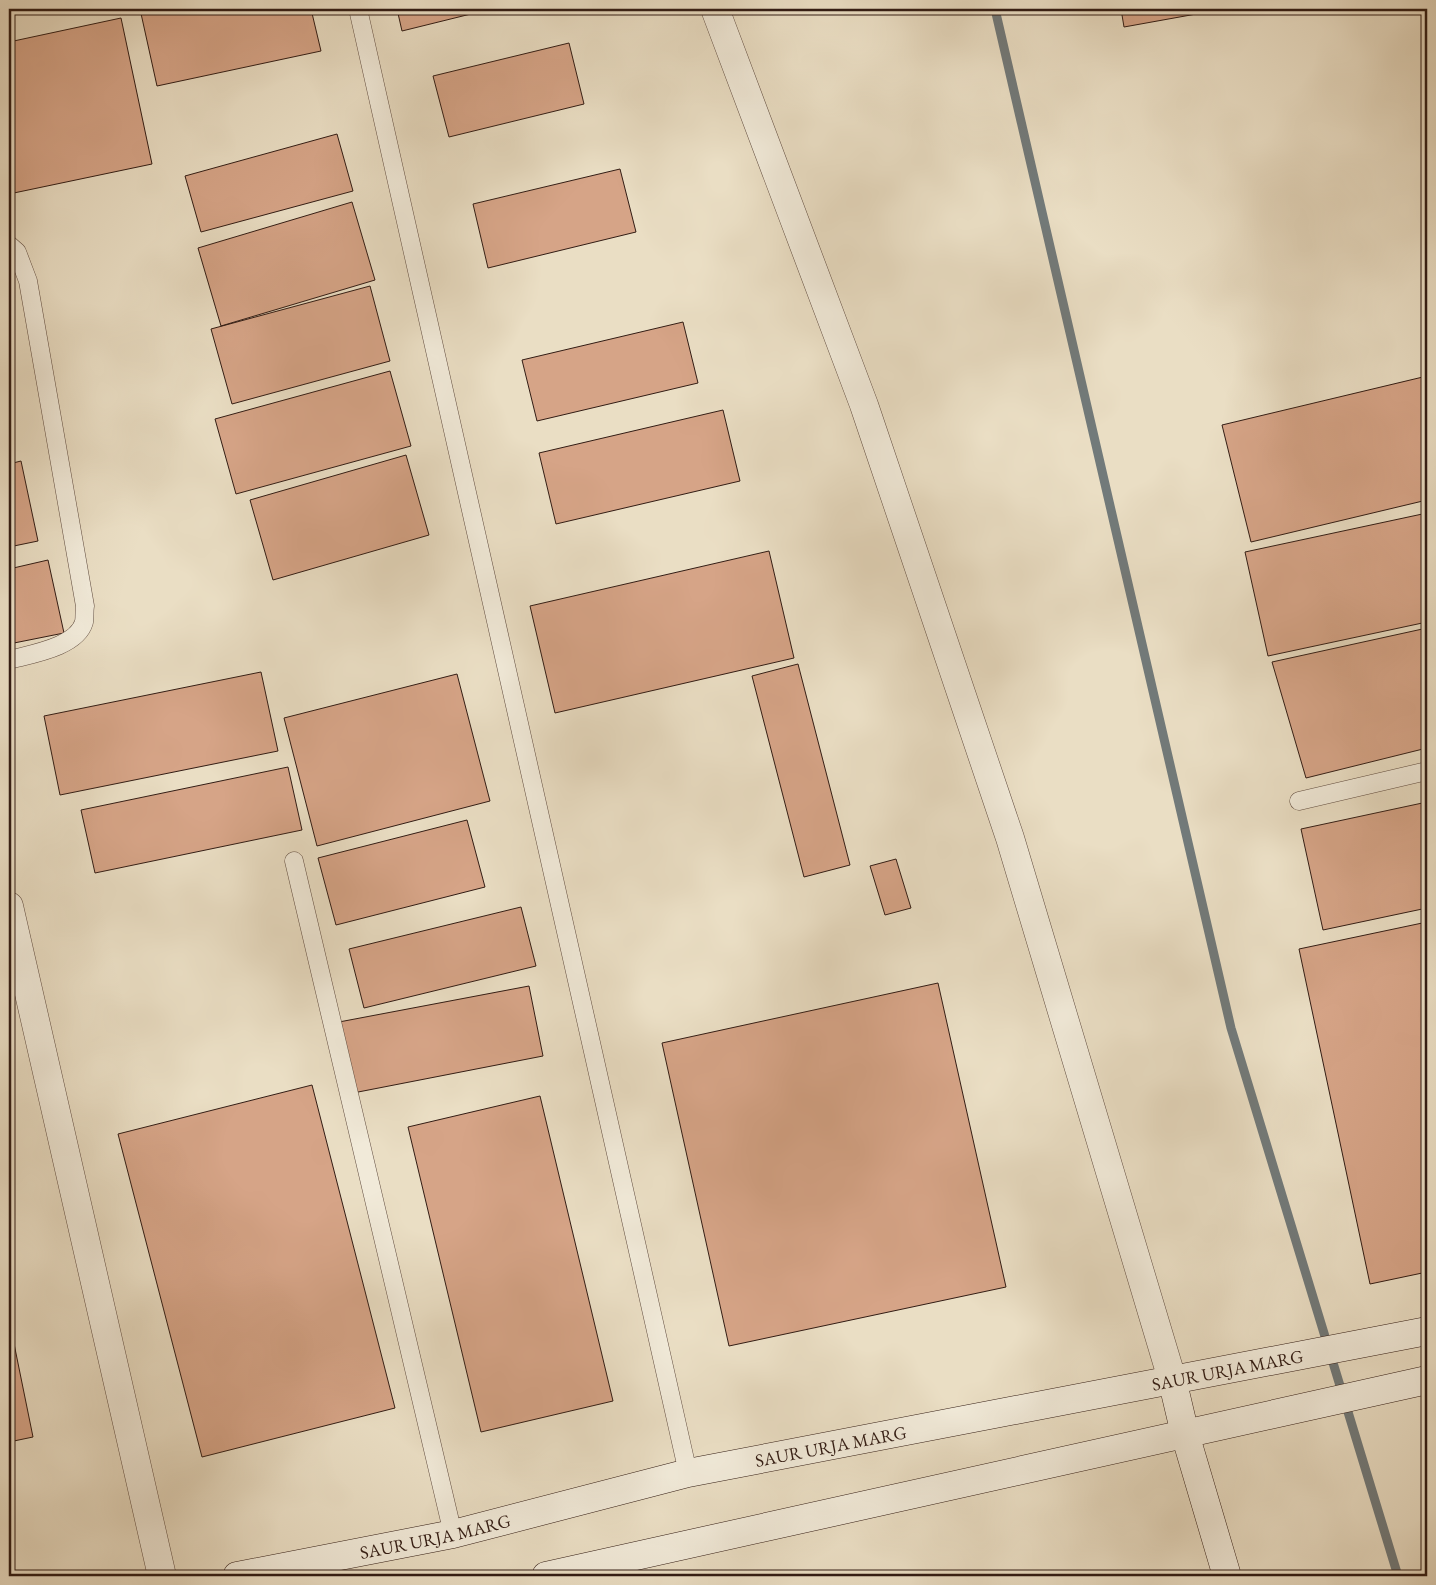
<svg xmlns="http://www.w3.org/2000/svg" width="1436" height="1585" viewBox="0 0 1436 1585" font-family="'EB Garamond',serif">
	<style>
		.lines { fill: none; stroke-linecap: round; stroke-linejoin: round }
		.stream { stroke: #727a7a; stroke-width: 9 }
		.building { fill: #d6a487; stroke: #321c14 }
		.lane-casing { stroke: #604c40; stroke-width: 19 }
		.street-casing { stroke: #604c40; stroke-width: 29 }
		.secondary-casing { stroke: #321c14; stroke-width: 29 }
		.lane { stroke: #f1ead9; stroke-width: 18 }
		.street { stroke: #f1ead9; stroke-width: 28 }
		.secondary { stroke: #f1ead9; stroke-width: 28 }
		.labels { text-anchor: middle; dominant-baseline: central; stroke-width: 4.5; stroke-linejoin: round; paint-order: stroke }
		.street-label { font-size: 18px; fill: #321c14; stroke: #f1ead9 }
	</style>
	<rect width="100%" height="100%" fill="#eadec4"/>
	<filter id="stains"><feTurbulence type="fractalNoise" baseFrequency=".004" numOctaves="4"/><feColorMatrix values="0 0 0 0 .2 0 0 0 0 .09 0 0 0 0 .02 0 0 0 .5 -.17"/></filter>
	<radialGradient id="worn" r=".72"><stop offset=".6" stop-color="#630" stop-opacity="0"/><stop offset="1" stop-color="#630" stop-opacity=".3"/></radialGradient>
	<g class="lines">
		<path class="stream" d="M 995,9 L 1231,1028 L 1398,1576"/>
	</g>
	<path class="building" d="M 140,9 L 311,9 L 321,51 L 157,86 Z
		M 397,9 L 491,9 L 402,31 Z
		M 1121,9 L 1224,9 L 1124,27 Z
		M 121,18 L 152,164 L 9,194 L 9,42 Z
		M 569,43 L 584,104 L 449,137 L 433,76 Z
		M 337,134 L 353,191 L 201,232 L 185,176 Z
		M 620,169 L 636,232 L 488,268 L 473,204 Z
		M 352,202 L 375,280 L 221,326 L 198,248 Z
		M 370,286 L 390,361 L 232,404 L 211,329 Z
		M 683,322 L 698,383 L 537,421 L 522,360 Z
		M 390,371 L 411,446 L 236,494 L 215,419 Z
		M 1427,376 L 1427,500 L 1251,542 L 1222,425 Z
		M 723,410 L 740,481 L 556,524 L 539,453 Z
		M 406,455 L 429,535 L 273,580 L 250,500 Z
		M 21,461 L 38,541 L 9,547 L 9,464 Z
		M 1427,513 L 1427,622 L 1268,656 L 1245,552 Z
		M 769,551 L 794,658 L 555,713 L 530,606 Z
		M 48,560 L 64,633 L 9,644 L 9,569 Z
		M 1427,628 L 1427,748 L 1306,778 L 1272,662 Z
		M 798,664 L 850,865 L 804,877 L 752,676 Z
		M 261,672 L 278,751 L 60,795 L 44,716 Z
		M 457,674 L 490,801 L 317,846 L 284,718 Z
		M 288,767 L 302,830 L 95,873 L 81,810 Z
		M 1427,802 L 1427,908 L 1323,930 L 1301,829 Z
		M 467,820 L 485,887 L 336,925 L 318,858 Z
		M 896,859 L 911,908 L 885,915 L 870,866 Z
		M 521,907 L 536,966 L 364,1008 L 349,949 Z
		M 1427,922 L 1427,1272 L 1370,1284 L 1299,949 Z
		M 938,983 L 1006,1287 L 729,1346 L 662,1043 Z
		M 529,986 L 543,1056 L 353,1093 L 339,1022 Z
		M 312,1085 L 395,1408 L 202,1457 L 118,1134 Z
		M 540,1096 L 613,1401 L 481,1432 L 408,1127 Z
		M 9,1319 L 33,1437 L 9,1442 Z"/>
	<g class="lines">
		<g class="lane-casing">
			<path id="lane" d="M 358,9 L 688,1473
				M 9,245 L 17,252 L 28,281 L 85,606 C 84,611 85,617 84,622 C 77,647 31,654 9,660
				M 1299,801 L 1427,771
				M 294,861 L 453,1534"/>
		</g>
		<g class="street-casing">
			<path id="street" d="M 715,9 L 864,405 L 1010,838 L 1172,1379
				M 9,906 L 162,1576"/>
		</g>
		<g class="secondary-casing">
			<g id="secondary">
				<path d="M 1172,1379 L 1185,1434 L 1227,1576"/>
				<path id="s1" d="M 237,1576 L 453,1534 L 688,1473 L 1427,1331"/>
				<path d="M 546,1576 L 1427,1380"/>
			</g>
		</g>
		<use href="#lane" class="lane"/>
		<use href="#street" class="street"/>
		<use href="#secondary" class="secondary"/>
	</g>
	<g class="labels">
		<g class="street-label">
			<text stroke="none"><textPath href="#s1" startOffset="1012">SAUR URJA MARG</textPath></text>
			<text stroke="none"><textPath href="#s1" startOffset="608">SAUR URJA MARG</textPath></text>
			<text stroke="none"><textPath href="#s1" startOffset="202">SAUR URJA MARG</textPath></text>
		</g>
	</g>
	<rect width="1436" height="1585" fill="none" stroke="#eadec4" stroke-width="30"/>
	<rect x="10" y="10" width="1416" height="1565" fill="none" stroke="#321c14" stroke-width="2.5"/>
	<rect x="15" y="15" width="1406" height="1555" fill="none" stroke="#321c14"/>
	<rect width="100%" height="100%" filter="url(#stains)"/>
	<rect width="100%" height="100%" fill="url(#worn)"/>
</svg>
